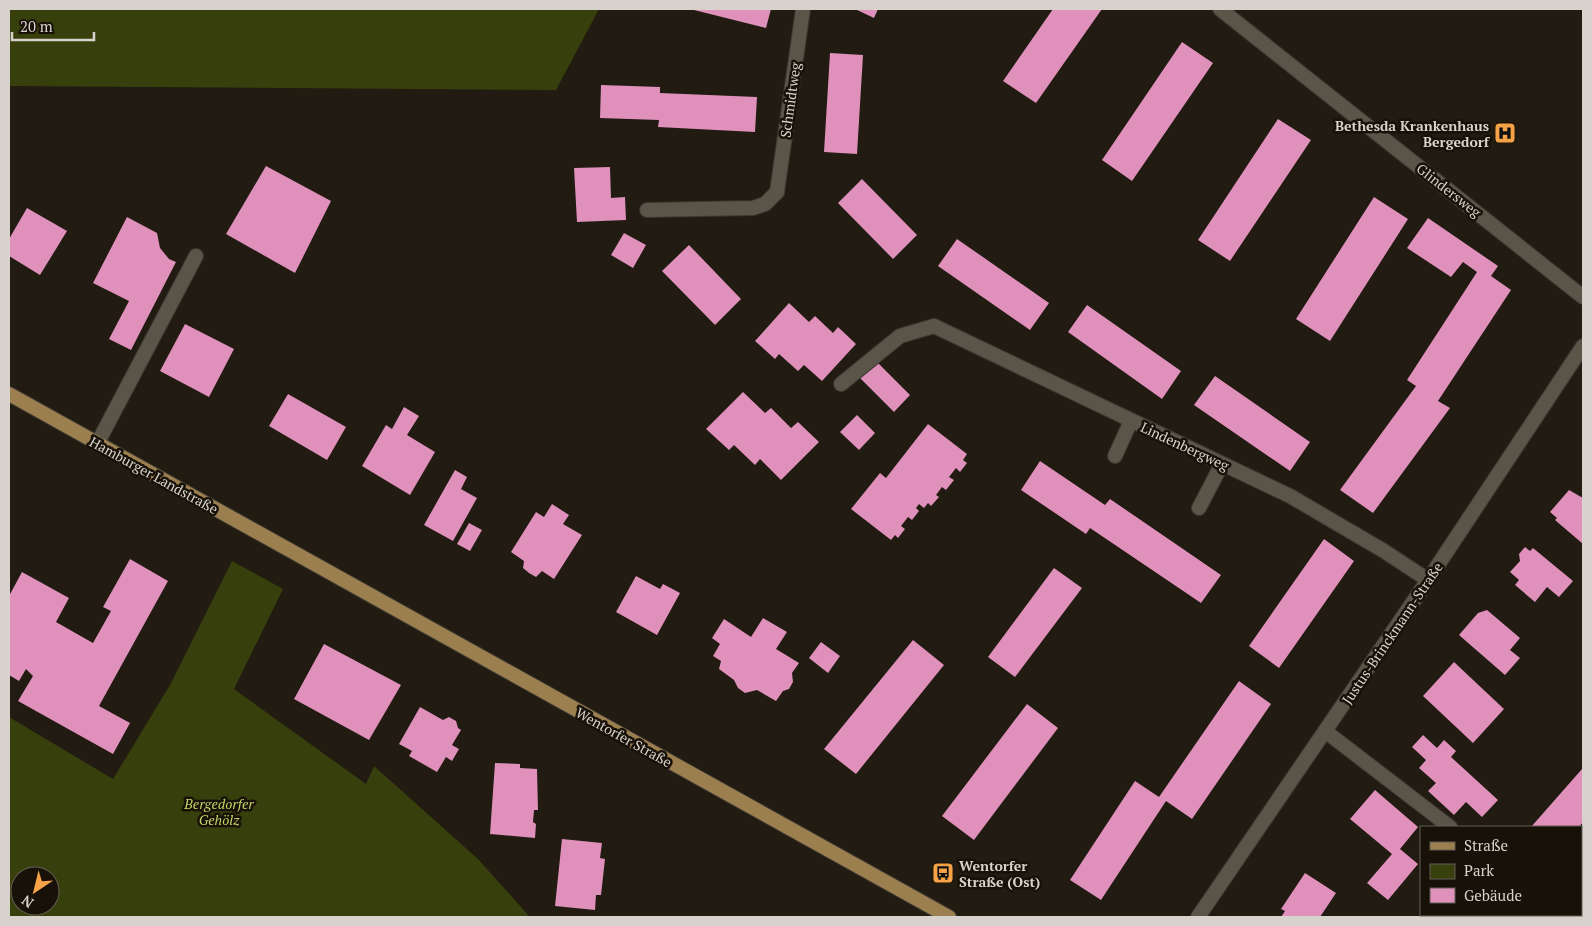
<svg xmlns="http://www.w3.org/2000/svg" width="1592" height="926" viewBox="0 0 1592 926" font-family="'PT Serif',serif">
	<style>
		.green { fill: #373f0c; fill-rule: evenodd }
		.building { fill: #df90bb }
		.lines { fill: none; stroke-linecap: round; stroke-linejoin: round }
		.service-casing { stroke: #3b3732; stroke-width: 16 }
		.minor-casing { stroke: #3b3732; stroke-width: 16 }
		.primary-casing { stroke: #3b3732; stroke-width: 16 }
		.service { stroke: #5b5449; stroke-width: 14 }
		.minor { stroke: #5b5449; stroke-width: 14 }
		.primary { stroke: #9c7f4f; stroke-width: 14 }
		.labels { text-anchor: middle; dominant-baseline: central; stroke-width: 5; stroke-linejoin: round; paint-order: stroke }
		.street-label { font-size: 14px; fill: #d7d3cc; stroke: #171108 }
		.poi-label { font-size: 14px; font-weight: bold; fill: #d7d3cc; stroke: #171108; text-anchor: end }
		.park-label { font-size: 14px; font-style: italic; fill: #c1d666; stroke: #171108 }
	</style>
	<rect width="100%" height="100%" fill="#211b11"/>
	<path class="green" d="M 9,9 L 599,9 L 556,90 L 9,86 Z
		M 232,561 L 283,589 L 234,689 L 366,784 L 374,766 L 478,859 L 530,917 L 9,917 L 9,717 L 113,779 L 170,685 ZM 20,876 L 50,876 L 50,906 L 20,906 Z"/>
	<path class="building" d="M 690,9 L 771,9 L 766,28 Z
		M 855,9 L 878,9 L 874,18 Z
		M 1053,9 L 1102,9 L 1036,103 L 1003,81 Z
		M 1182,42 L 1213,63 L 1132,181 L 1102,160 Z
		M 830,53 L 863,55 L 857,154 L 824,152 Z
		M 601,85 L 660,87 L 660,93 L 757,97 L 755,132 L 658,127 L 659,120 L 600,118 Z
		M 1278,119 L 1311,140 L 1230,261 L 1198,240 Z
		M 266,166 L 331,201 L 295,273 L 226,234 Z
		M 610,167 L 611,198 L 625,197 L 626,220 L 577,222 L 574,168 Z
		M 862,179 L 917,235 L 893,259 L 838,203 Z
		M 1374,197 L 1408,219 L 1330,341 L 1296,319 Z
		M 27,208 L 67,231 L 40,275 L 9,256 L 9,239 Z
		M 127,217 L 157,233 L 160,248 L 169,259 L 176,262 L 131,350 L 109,339 L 129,301 L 93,283 Z
		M 1428,218 L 1498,266 L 1491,276 L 1511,290 L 1438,401 L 1450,408 L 1373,513 L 1340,490 L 1416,386 L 1407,380 L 1477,272 L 1463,262 L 1451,277 L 1407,248 Z
		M 624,233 L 646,245 L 633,268 L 611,255 Z
		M 957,239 L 1049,303 L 1030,330 L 938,266 Z
		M 689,245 L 741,299 L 715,325 L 662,271 Z
		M 789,303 L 809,322 L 815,316 L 833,333 L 838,327 L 856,344 L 822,381 L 804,365 L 798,371 L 779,354 L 775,359 L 755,341 Z
		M 1087,305 L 1181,371 L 1162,399 L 1068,332 Z
		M 185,324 L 234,349 L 209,397 L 160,371 Z
		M 876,361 L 910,395 L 894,412 L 860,378 Z
		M 1215,376 L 1310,442 L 1290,471 L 1194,405 Z
		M 743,392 L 765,413 L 771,408 L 791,428 L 798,422 L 819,442 L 781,480 L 760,459 L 755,465 L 734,445 L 729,450 L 706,429 Z
		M 288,394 L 346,427 L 327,460 L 269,426 Z
		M 404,407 L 419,416 L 407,435 L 435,452 L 410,495 L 362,466 L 386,425 L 392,429 Z
		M 857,415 L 875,433 L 859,450 L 840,432 Z
		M 928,424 L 967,454 L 963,460 L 967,463 L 960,472 L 956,468 L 949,477 L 954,480 L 946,490 L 942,487 L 936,495 L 939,497 L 931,506 L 928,503 L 924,508 L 919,504 L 916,508 L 919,511 L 912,520 L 908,517 L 901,526 L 905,529 L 898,538 L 895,535 L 891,540 L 851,509 L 880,473 L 886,478 Z
		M 1040,461 L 1105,505 L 1110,499 L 1221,575 L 1201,603 L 1090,528 L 1086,534 L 1021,490 Z
		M 455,470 L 467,477 L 461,489 L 477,498 L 453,541 L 424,525 Z
		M 1569,490 L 1583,498 L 1583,544 L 1555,520 L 1557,518 L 1550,512 Z
		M 552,504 L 569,515 L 563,524 L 582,535 L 554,579 L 542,571 L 536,577 L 529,573 L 523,568 L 524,561 L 511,552 L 536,512 L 544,517 Z
		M 469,523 L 482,530 L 470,551 L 457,544 Z
		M 1324,539 L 1354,561 L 1279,668 L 1249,646 Z
		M 1525,547 L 1530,551 L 1533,548 L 1573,581 L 1559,597 L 1547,587 L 1535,602 L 1515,585 L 1519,580 L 1510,572 L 1520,561 L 1519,554 Z
		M 130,559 L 168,581 L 99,706 L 130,723 L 113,754 L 18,701 L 33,676 L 26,669 L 19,681 L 9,675 L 9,596 L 22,572 L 69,598 L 56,622 L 93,643 L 111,611 L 103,607 Z
		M 1054,568 L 1082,588 L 1015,677 L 988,657 Z
		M 636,576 L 660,589 L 663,584 L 680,593 L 657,635 L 616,612 Z
		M 1487,610 L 1520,638 L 1510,650 L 1520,658 L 1505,675 L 1459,635 L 1478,613 Z
		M 763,618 L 787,632 L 776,649 L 799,663 L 792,673 L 793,682 L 789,689 L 783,691 L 776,701 L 757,690 L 745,693 L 738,688 L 734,680 L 719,669 L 721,661 L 713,656 L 720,644 L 712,638 L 724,619 L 751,637 Z
		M 913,640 L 944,665 L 856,774 L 824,749 Z
		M 821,642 L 840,656 L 828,673 L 809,658 Z
		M 324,644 L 401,685 L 369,740 L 294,699 Z
		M 1454,662 L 1504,709 L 1473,743 L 1423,696 Z
		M 1239,681 L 1271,704 L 1192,819 L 1166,801 L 1101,900 L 1070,880 L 1135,781 L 1159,797 Z
		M 1027,704 L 1058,728 L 974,840 L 942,816 Z
		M 420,707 L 443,720 L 449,717 L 456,721 L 458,728 L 461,730 L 452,745 L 459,749 L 452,761 L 446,757 L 437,772 L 409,756 L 412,751 L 399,744 Z
		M 1423,735 L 1437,748 L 1444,740 L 1456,751 L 1451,757 L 1498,800 L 1482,817 L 1466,802 L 1454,815 L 1428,791 L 1436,783 L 1419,768 L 1426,760 L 1412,747 Z
		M 495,763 L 520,764 L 520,768 L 537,769 L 538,810 L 534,810 L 533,822 L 536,824 L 535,838 L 490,834 Z
		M 1582,769 L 1583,822 L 1579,827 L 1531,827 Z
		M 1375,790 L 1418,827 L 1400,849 L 1418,864 L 1388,900 L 1367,883 L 1392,854 L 1350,819 Z
		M 1581,834 L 1583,836 L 1583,879 L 1581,882 Z
		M 562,839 L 602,843 L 600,858 L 605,859 L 601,895 L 596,895 L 595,910 L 555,906 Z
		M 1305,873 L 1336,893 L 1320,917 L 1281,917 L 1285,911 L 1281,909 Z"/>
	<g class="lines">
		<g class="service-casing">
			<path id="service" d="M 647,210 L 753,208 L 765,204 L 777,192
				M 841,384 L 900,336 L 934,326
				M 97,444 L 196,256
				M 1115,456 L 1131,421
				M 1199,508 L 1222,464
				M 1325,731 L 1450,827"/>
		</g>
		<g class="minor-casing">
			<path id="minor" d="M 1220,9 L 1583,297
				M 777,192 L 803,9
				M 934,326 L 1290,496 L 1384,551 L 1428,580
				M 1198,917 L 1428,580 L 1583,346"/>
		</g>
		<g class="primary-casing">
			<path id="primary" d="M 9,394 L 949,917"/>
		</g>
		<use href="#service" class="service"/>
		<use href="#minor" class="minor"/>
		<use href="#primary" class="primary"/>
	</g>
	<defs>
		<g id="hospital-square" transform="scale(1.125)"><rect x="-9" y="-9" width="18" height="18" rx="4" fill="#f6a247" stroke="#171108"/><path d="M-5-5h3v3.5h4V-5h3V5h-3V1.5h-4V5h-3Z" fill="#111"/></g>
		<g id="bus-square" transform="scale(1.125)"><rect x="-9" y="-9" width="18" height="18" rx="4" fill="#f6a247" stroke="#171108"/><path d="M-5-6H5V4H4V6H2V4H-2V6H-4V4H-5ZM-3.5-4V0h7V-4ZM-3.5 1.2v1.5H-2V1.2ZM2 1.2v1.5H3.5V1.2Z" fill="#111"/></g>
	</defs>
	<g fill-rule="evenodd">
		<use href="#hospital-square" x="1505" y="133"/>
		<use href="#bus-square" x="943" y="873"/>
	</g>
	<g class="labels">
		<g class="street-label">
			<text transform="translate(790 100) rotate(-82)">Schmidtweg</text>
			<text transform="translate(1449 190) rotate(38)">Glindersweg</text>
			<text transform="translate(1185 446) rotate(25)">Lindenbergweg</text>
			<text transform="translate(154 475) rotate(29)">Hamburger Landstraße</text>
			<text transform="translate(1392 633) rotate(-56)">Justus-Brinckmann-Straße</text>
			<text transform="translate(624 737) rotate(29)">Wentorfer Straße</text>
		</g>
		<g class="poi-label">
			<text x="1489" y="125">Bethesda Krankenhaus<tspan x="1489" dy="16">Bergedorf</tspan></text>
			<text x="959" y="865" text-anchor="start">Wentorfer<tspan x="959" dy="16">Straße (Ost)</tspan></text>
		</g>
		<g class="park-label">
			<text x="219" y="803">Bergedorfer<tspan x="219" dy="16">Gehölz</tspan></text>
		</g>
	</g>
	<rect width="1592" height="926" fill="none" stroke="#d7d3cc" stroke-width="20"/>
	<rect x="1420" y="826" width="162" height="90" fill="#171108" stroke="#645f56"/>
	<rect x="1430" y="842" width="25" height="8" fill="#9c7f4f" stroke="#645f56"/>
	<text x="1464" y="851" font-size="15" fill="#d7d3cc">Straße</text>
	<rect x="1430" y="864" width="25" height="15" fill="#373f0c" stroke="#645f56"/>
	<text x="1464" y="876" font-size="15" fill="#d7d3cc">Park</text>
	<rect x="1430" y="888" width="25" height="15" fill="#df90bb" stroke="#645f56"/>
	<text x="1464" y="901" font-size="15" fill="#d7d3cc">Gebäude</text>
	<g transform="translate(35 891) rotate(215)"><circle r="24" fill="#171108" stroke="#645f56"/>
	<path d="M0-4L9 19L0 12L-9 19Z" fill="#f6a247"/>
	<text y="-8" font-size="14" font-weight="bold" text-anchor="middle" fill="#d7d3cc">N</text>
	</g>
	<path d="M12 32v8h82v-8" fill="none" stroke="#d7d3cc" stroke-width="2.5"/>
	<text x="20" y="32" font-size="15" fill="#d7d3cc" stroke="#171108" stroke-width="4" paint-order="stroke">20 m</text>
</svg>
